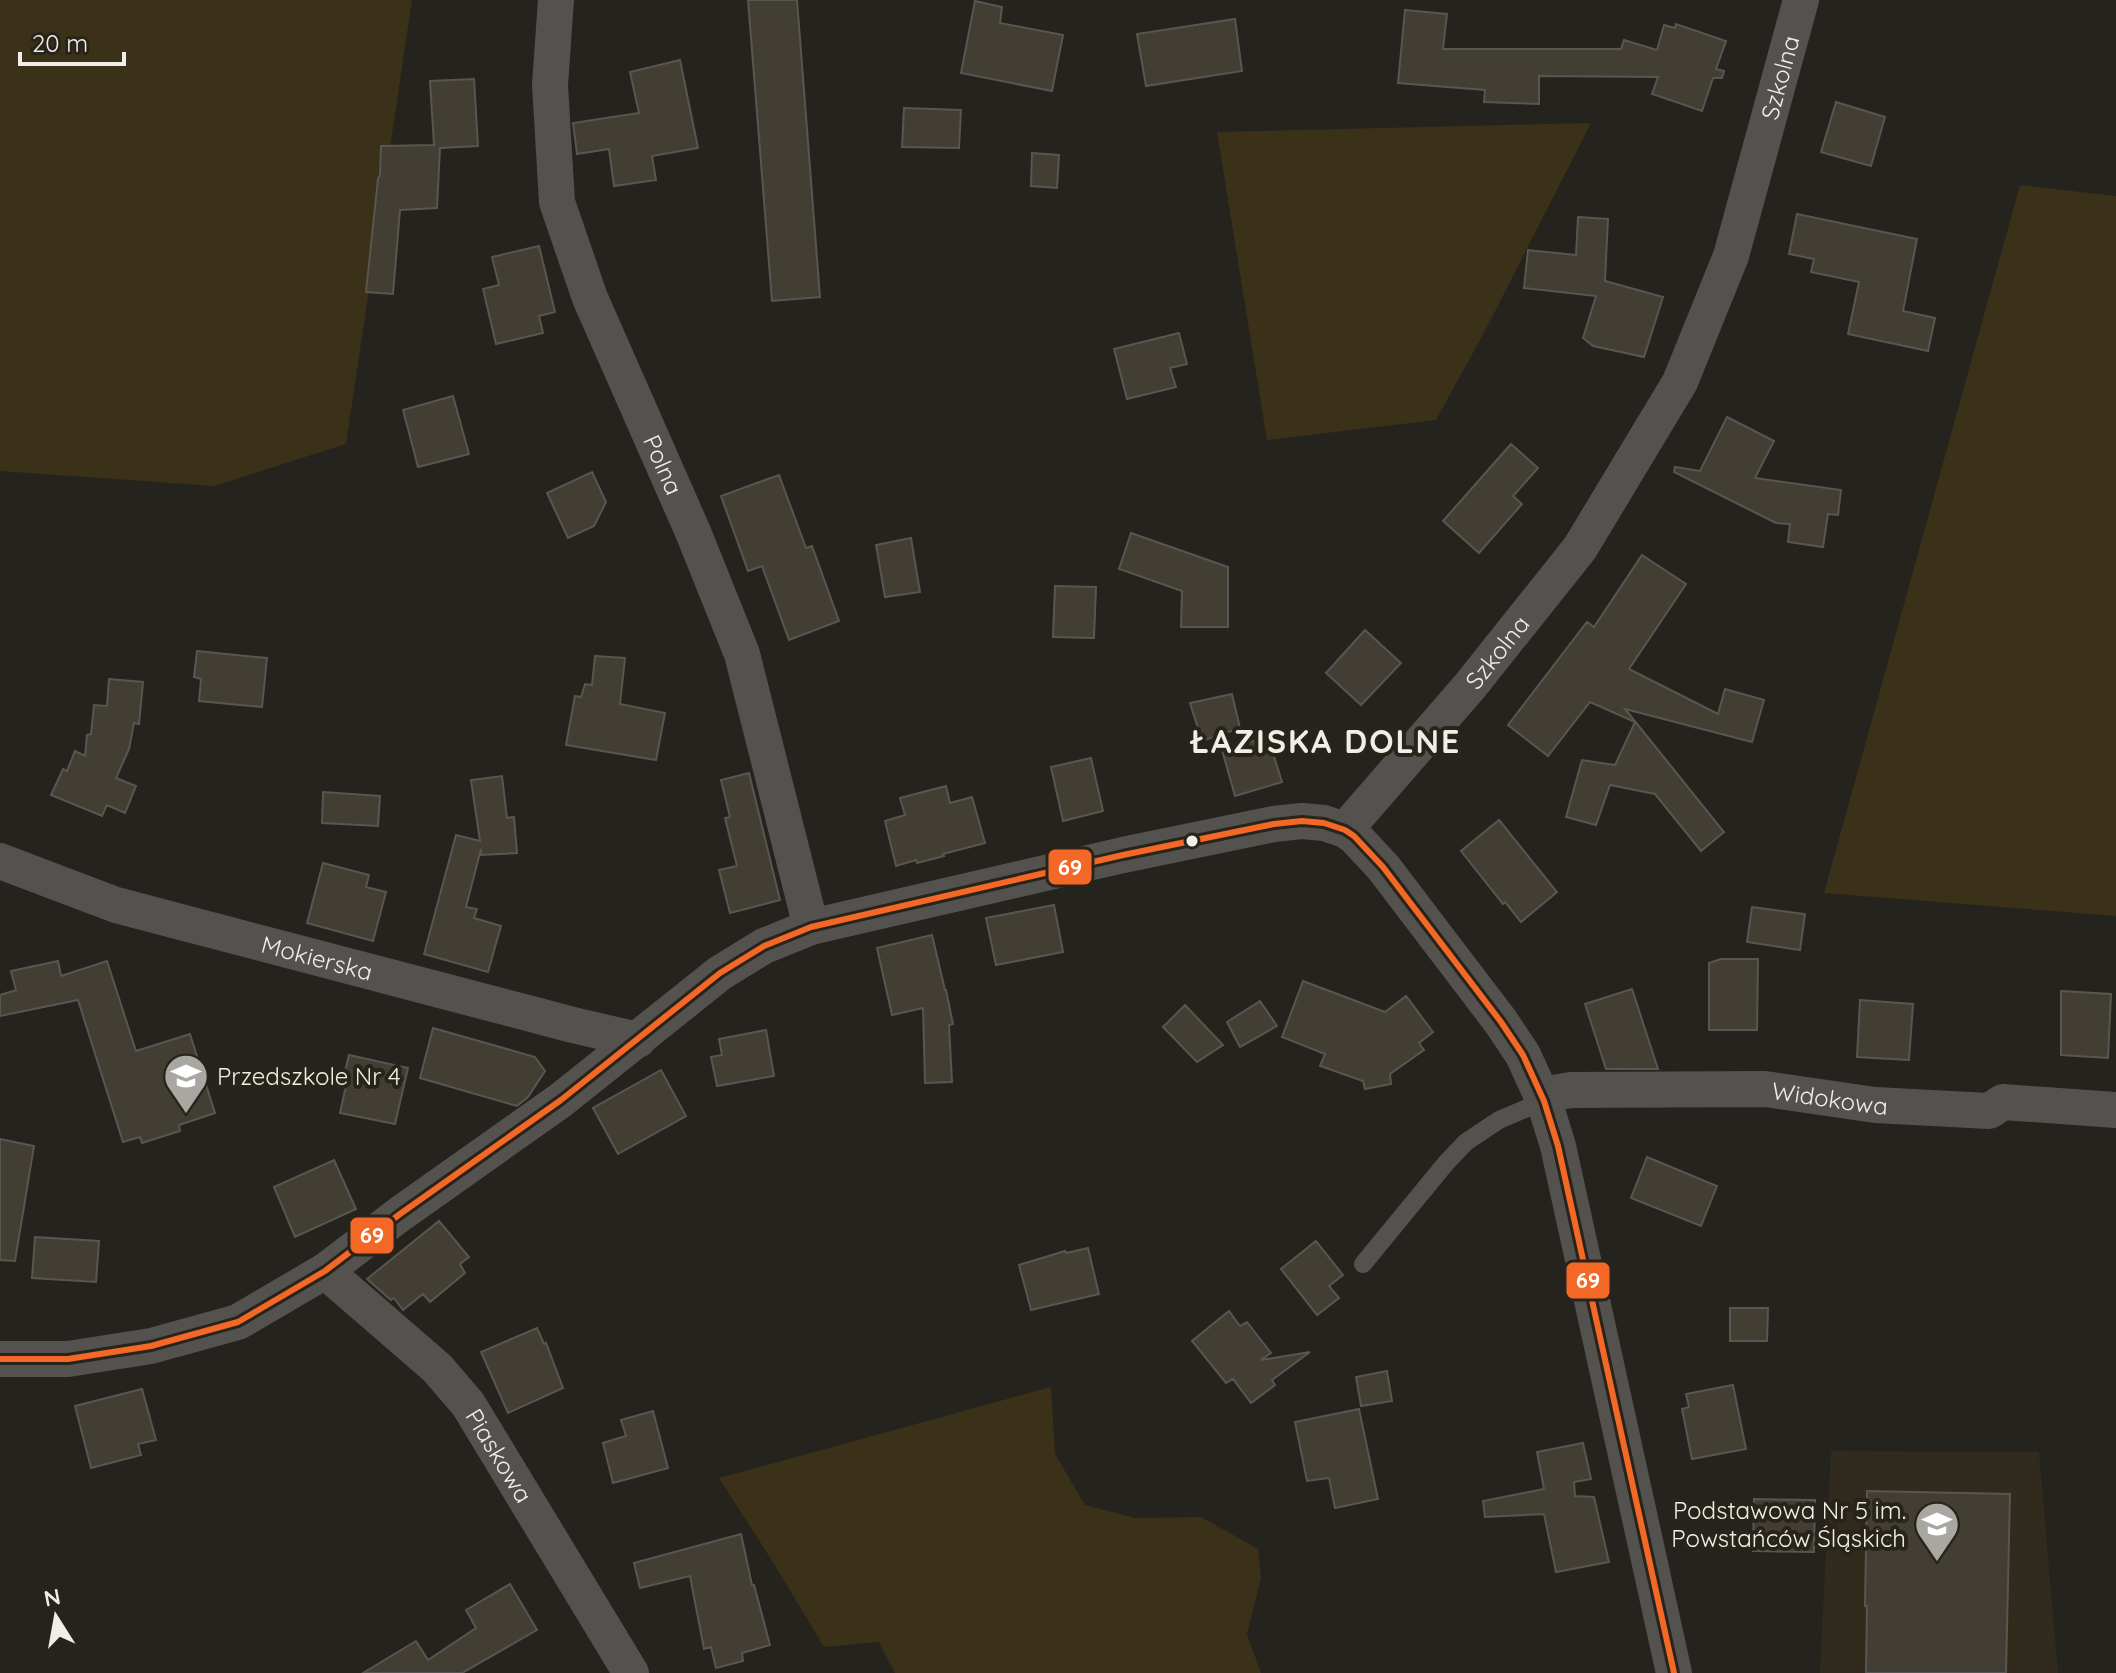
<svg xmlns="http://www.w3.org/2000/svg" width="2116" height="1673" viewBox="0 0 2116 1673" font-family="Quicksand,sans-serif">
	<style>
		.built { fill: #302b1c }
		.green { fill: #3a3118 }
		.building { fill: #423e34; stroke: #585651; stroke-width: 2 }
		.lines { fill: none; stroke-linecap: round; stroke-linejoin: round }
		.lane { stroke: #53524e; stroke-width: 18 }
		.street { stroke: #53524e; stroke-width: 36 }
		.bus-1-casing { stroke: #28241b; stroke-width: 12 }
		.bus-1 { stroke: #f36827; stroke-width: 6 }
		.bus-dot { fill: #f0eee7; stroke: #28241b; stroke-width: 3 }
		.labels { text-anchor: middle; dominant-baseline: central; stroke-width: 8; stroke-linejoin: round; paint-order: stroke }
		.street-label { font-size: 24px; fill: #f0eee7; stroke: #28241b }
		.poi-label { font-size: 24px; fill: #f0eee7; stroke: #28241b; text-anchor: start }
		.district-label { font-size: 32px; font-weight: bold; letter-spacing: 2px; fill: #f0eee7; stroke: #28241b }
		.line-badge { stroke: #28241b; stroke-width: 3 }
		.badge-label { font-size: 22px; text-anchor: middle; font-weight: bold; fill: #fff }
	</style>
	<rect width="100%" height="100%" fill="#25231e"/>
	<path class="built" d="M 1831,1451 L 2039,1452 L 2058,1673 L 1820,1673 Z"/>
	<path class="green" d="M 0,0 L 412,0 L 346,444 L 214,486 L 0,471 Z
		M 1591,123 L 1485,331 L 1436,420 L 1267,440 L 1217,132 Z
		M 2020,185 L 2116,196 L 2116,916 L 1824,893 Z
		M 1051,1387 L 1055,1454 L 1085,1505 L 1135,1518 L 1201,1517 L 1258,1549 L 1261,1578 L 1247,1634 L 1261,1673 L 895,1673 L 879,1642 L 824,1647 L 771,1559 L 719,1478 Z"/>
	<path class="building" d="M 748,0 L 797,0 L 820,297 L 772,301 Z
		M 975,1 L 1002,7 L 1000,23 L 1063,35 L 1052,91 L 961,73 Z
		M 1405,10 L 1447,14 L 1443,49 L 1621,49 L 1624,40 L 1657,50 L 1664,25 L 1675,28 L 1676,24 L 1726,41 L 1716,69 L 1724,71 L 1722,78 L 1713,78 L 1702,111 L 1652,94 L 1658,77 L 1539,76 L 1539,104 L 1484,102 L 1485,90 L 1398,83 Z
		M 1235,19 L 1242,71 L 1146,86 L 1137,34 Z
		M 680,60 L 698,148 L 652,156 L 656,180 L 614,186 L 609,149 L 577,154 L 573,123 L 639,113 L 630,72 Z
		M 474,79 L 478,146 L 440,148 L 437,208 L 400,210 L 393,294 L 366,292 L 378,179 L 380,175 L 381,146 L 434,145 L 430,81 Z
		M 1836,102 L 1885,117 L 1871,166 L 1821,152 Z
		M 904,108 L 961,110 L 959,148 L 902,147 Z
		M 1032,153 L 1059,155 L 1057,188 L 1031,186 Z
		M 1797,214 L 1917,239 L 1903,311 L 1935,318 L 1928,351 L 1848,334 L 1859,282 L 1811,272 L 1814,259 L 1789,254 Z
		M 1578,217 L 1608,219 L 1605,281 L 1663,297 L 1644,357 L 1593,346 L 1583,338 L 1596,296 L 1524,288 L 1528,250 L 1576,255 Z
		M 539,246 L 555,312 L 539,316 L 543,333 L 496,344 L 483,289 L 499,285 L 492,257 Z
		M 1179,333 L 1187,364 L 1170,368 L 1176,387 L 1127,399 L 1114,349 Z
		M 453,396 L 469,454 L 418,467 L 403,410 Z
		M 1727,417 L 1774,441 L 1755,478 L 1841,490 L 1838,515 L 1828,514 L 1823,547 L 1788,542 L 1790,524 L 1776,523 L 1674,472 L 1675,467 L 1700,471 Z
		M 1511,444 L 1538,468 L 1513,496 L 1522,504 L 1479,553 L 1443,521 Z
		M 592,472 L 606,502 L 594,526 L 568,538 L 547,493 Z
		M 779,475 L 806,548 L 812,546 L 839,621 L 789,640 L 762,566 L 748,571 L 721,496 Z
		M 1131,533 L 1228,567 L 1228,627 L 1181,627 L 1182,591 L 1119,569 Z
		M 911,538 L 920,592 L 885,597 L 876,545 Z
		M 1642,555 L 1686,584 L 1629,669 L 1718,714 L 1725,689 L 1764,700 L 1752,742 L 1625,709 L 1724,832 L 1701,851 L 1655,794 L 1610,785 L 1596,825 L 1566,817 L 1582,760 L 1615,765 L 1635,722 L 1590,702 L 1548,756 L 1508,725 L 1587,622 L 1594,627 Z
		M 1055,586 L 1096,587 L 1094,638 L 1053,637 Z
		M 1365,630 L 1401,663 L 1361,705 L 1326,673 Z
		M 197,651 L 267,658 L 262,707 L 199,701 L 201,679 L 194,677 Z
		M 595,656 L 625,658 L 620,704 L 665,713 L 656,760 L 566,745 L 575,696 L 581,697 L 585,684 L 592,685 Z
		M 109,679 L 143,682 L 139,724 L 134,723 L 129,749 L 116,778 L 136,786 L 125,813 L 107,805 L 102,816 L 51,795 L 63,769 L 67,771 L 75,751 L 85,756 L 87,735 L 91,734 L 94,705 L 107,706 Z
		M 1232,694 L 1240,728 L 1202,741 L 1190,703 Z
		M 1268,737 L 1282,782 L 1235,796 L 1222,750 Z
		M 1091,758 L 1103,811 L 1063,821 L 1051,767 Z
		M 749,773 L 780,900 L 730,913 L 719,870 L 737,866 L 725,818 L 730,817 L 721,780 Z
		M 502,776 L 507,818 L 514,817 L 517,853 L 481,855 L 481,849 L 466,907 L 477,909 L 474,918 L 501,926 L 488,972 L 424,954 L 456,835 L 480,841 L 471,780 Z
		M 946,786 L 950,803 L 972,797 L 985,843 L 943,854 L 944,856 L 917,863 L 916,860 L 896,866 L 885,821 L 905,815 L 900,798 Z
		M 323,792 L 380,796 L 378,826 L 322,823 Z
		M 1499,820 L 1557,892 L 1521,922 L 1505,902 L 1503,904 L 1461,851 Z
		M 323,863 L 369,875 L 366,887 L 386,892 L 373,941 L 307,923 Z
		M 1054,905 L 1063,952 L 996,965 L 986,918 Z
		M 1752,907 L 1805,914 L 1800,950 L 1747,942 Z
		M 932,935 L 945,990 L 946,990 L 953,1024 L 949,1025 L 952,1082 L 925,1083 L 923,1008 L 892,1015 L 877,948 Z
		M 1721,959 L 1758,959 L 1757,1030 L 1709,1030 L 1709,963 Z
		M 58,961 L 61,976 L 107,961 L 136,1051 L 190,1034 L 215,1113 L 179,1125 L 180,1131 L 142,1143 L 140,1137 L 123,1142 L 78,1000 L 0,1016 L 0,995 L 16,990 L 11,971 Z
		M 1303,981 L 1385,1012 L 1406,996 L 1433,1032 L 1419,1043 L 1424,1050 L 1390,1074 L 1391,1084 L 1365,1089 L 1363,1081 L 1320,1066 L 1325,1054 L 1282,1037 Z
		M 1632,989 L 1658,1069 L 1606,1069 L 1585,1004 Z
		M 2061,991 L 2111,994 L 2108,1058 L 2061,1055 Z
		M 1860,1000 L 1913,1004 L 1909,1060 L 1857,1057 Z
		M 1260,1001 L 1277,1026 L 1240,1047 L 1227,1022 Z
		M 1185,1005 L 1223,1045 L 1197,1062 L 1163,1027 Z
		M 433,1028 L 535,1057 L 545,1071 L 528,1097 L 517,1106 L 420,1078 Z
		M 766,1030 L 774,1076 L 717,1086 L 711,1057 L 722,1055 L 719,1039 Z
		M 349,1055 L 408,1068 L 395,1124 L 340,1113 L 347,1081 L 343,1080 Z
		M 661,1070 L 686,1116 L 618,1154 L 593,1108 Z
		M 0,1139 L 34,1146 L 15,1261 L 0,1260 Z
		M 1647,1157 L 1717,1186 L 1701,1226 L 1631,1198 Z
		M 334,1160 L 356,1209 L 295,1237 L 274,1187 Z
		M 439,1221 L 469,1257 L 460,1264 L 465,1273 L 430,1302 L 423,1294 L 403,1310 L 394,1298 L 391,1300 L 367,1279 Z
		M 35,1237 L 99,1241 L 96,1282 L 32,1278 Z
		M 1316,1241 L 1343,1275 L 1329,1286 L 1339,1298 L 1317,1315 L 1281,1269 Z
		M 1088,1248 L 1099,1294 L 1031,1310 L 1019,1265 L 1065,1251 L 1066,1253 Z
		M 1730,1308 L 1768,1308 L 1767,1341 L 1730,1341 Z
		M 1229,1311 L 1240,1326 L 1247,1322 L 1271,1353 L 1261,1360 L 1310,1352 L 1272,1380 L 1275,1385 L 1251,1403 L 1233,1379 L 1226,1383 L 1192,1341 Z
		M 537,1328 L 544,1344 L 546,1343 L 563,1388 L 508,1413 L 481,1352 Z
		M 1387,1371 L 1392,1401 L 1361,1406 L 1356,1377 Z
		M 1733,1385 L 1746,1449 L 1692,1459 L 1682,1409 L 1689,1407 L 1686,1394 Z
		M 142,1389 L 156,1440 L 138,1444 L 141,1455 L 91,1468 L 75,1406 Z
		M 1359,1409 L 1378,1499 L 1335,1508 L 1329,1478 L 1307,1481 L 1295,1422 Z
		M 653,1411 L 668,1468 L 613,1483 L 603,1443 L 626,1436 L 621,1420 Z
		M 1583,1443 L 1591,1479 L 1574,1482 L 1575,1496 L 1594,1497 L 1609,1562 L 1556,1572 L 1544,1514 L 1485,1517 L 1483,1501 L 1544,1489 L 1537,1452 Z
		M 1867,1491 L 2010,1494 L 2006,1673 L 1866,1673 L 1867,1606 L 1865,1606 Z
		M 1754,1499 L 1815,1500 L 1814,1552 L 1753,1551 Z
		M 741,1534 L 752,1585 L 754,1585 L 770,1645 L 742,1653 L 743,1661 L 716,1668 L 711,1647 L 704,1649 L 690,1576 L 640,1588 L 634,1563 Z
		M 510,1584 L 537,1630 L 462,1673 L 363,1673 L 416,1641 L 428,1660 L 476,1628 L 466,1610 Z"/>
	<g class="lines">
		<path class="lane" d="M 1363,1264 L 1446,1163 L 1466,1142 L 1499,1120 L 1544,1101"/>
		<g class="street">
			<path id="s1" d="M 556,0 L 550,85 L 557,202 L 590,298 L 693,532 L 742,654 L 811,927"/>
			<path id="s2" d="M 1345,830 L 1470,686 L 1580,548 L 1680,382 L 1731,256 L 1801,0"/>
			<path id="s3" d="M 0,861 L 116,905 L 573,1025 L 638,1040"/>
			<path id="s4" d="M 1541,1095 L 1571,1090 L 1765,1089 L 1875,1105 L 1989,1111 L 2003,1102 L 2116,1110"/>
			<path id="s5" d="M 325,1271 L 437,1368 L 468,1404 L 631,1673"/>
			<path d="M 0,1359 L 68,1359 L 151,1346 L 238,1322 L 325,1271 L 400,1214 L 561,1100 L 720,973 L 764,946 L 811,927 L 1123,855 L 1274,824 L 1302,821 L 1324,823 L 1345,830 L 1354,836 L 1383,867 L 1501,1022 L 1523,1055 L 1544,1101 L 1558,1146 L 1674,1673"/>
		</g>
		<g class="bus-1-casing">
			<path id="bus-1" d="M 0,1359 L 68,1359 L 151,1346 L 238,1322 L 325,1271 L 400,1214 L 561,1100 L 720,973 L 764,946 L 811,927 L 1123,855 L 1274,824 L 1302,821 L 1324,823 L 1345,830 L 1354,836 L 1383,867 L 1501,1022 L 1523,1055 L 1544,1101 L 1558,1146 L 1674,1673"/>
		</g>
		<use href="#bus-1" class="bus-1"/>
	</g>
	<defs>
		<g id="school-pin" transform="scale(2.3)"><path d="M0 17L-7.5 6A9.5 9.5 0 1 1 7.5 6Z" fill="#a9a7a1" stroke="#28241b"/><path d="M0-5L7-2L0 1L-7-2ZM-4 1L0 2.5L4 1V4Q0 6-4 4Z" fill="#fff"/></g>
	</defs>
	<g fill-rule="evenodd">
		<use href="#school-pin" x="186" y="1076"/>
		<use href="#school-pin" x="1937" y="1524"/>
	</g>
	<circle class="bus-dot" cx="1192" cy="841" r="7"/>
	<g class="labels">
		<g class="street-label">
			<text stroke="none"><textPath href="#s2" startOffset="882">Szkolna</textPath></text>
			<text stroke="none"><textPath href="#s1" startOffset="486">Polna</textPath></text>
			<text stroke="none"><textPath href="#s2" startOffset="234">Szkolna</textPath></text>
			<text stroke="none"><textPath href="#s3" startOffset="332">Mokierska</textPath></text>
			<text stroke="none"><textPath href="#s4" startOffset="290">Widokowa</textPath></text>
			<text stroke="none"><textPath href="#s5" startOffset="256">Piaskowa</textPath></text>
		</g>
		<g class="poi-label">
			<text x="217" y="1076">Przedszkole Nr 4</text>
			<text x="1906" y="1510" text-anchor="end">Podstawowa Nr 5 im.<tspan x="1906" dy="28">Powstańców Śląskich</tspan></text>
		</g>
		<g class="district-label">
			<text x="1325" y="741">ŁAZISKA DOLNE</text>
		</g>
	</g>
	<g class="line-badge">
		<rect x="1047" y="848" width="46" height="38" rx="8" fill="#f36827"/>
		<rect x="349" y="1216" width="46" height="39" rx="8" fill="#f36827"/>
		<rect x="1565" y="1261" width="46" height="39" rx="8" fill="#f36827"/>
	</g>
	<g class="badge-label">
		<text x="1070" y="875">69</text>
		<text x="372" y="1243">69</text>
		<text x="1588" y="1288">69</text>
	</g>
	<g transform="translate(56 1617) rotate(349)" stroke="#28241b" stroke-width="6" paint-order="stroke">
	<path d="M0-6L14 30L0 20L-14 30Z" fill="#f0eee7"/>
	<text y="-12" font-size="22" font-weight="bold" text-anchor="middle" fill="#f0eee7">N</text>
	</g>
	<path d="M20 52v12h104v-12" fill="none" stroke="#f0eee7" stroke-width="4"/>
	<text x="32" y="52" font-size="24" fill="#f0eee7" stroke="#28241b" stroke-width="6" paint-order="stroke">20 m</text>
</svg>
